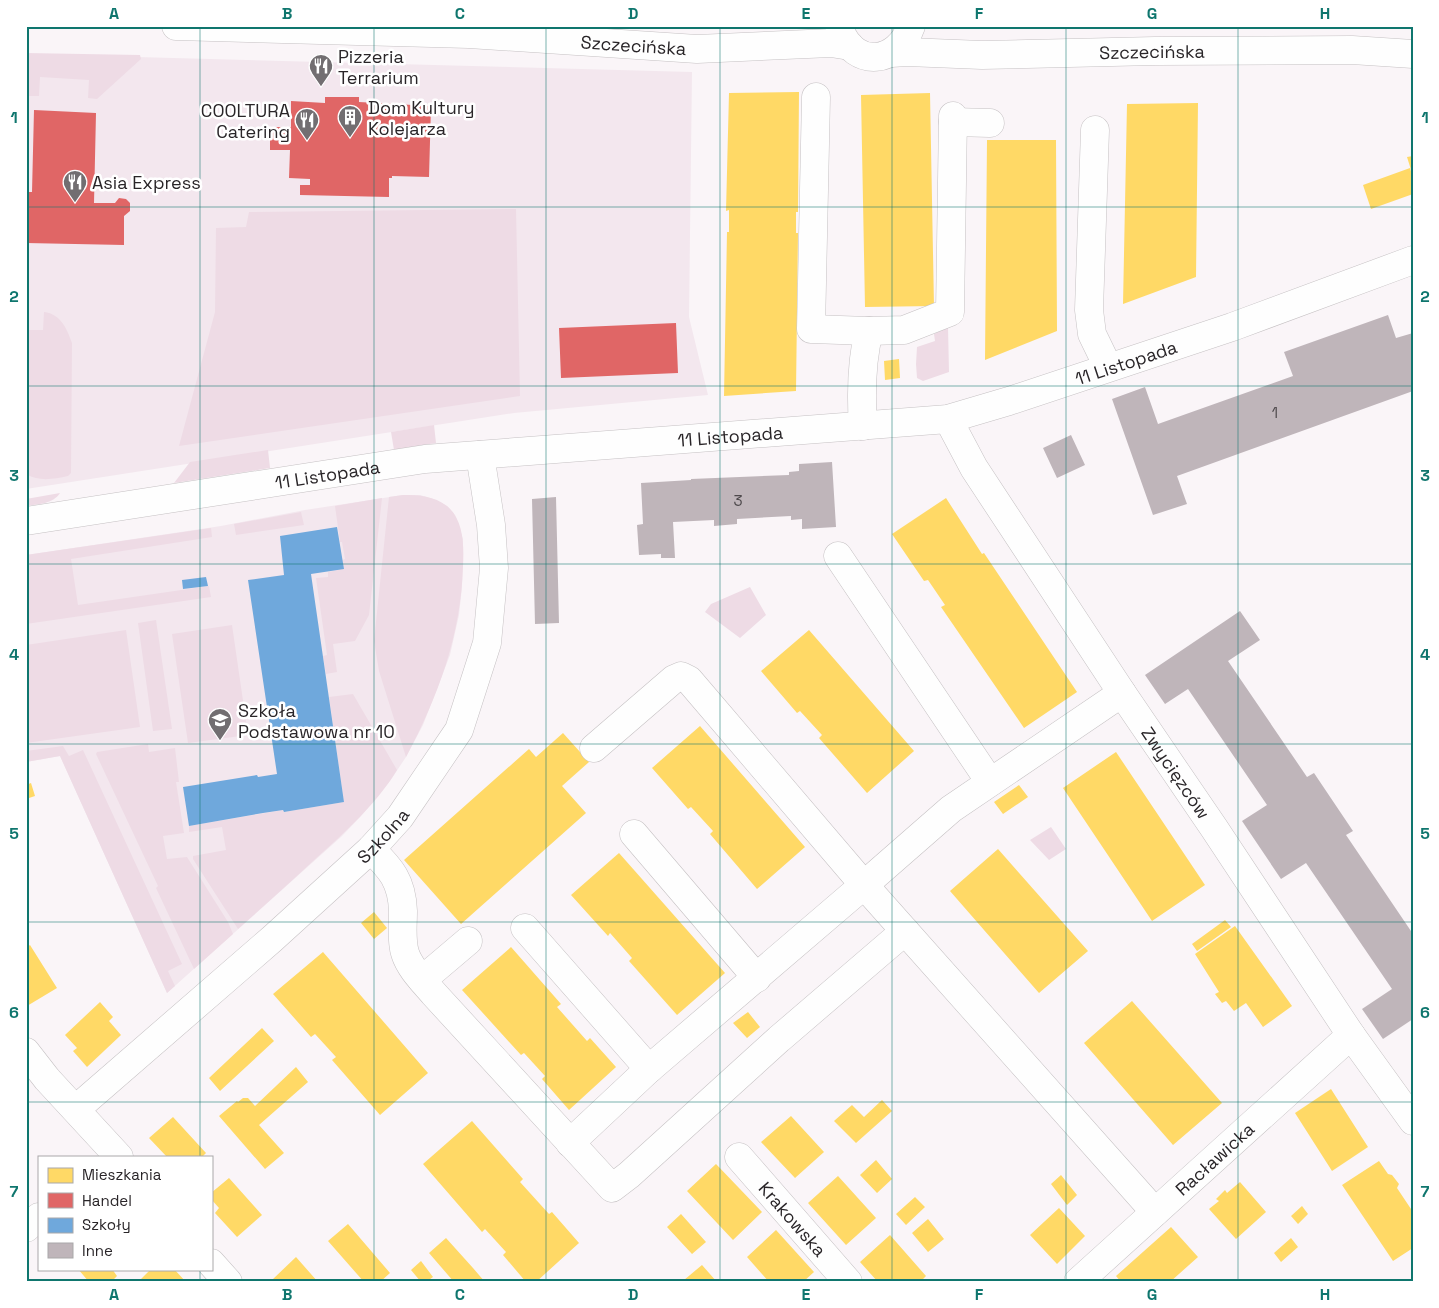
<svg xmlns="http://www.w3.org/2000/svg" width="1439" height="1308" viewBox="0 0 1439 1308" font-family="'Space Grotesk',sans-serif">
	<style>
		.built { fill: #f3e7ee }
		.green { fill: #eedbe5 }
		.homes { fill: #ffd966 }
		.shops { fill: #e06666 }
		.schools { fill: #6fa8dc }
		.building { fill: #bfb5ba }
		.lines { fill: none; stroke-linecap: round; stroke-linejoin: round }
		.street-casing { stroke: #c5c1c3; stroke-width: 29 }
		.secondary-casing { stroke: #c5c1c3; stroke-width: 29 }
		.street { stroke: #fefefe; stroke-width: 28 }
		.secondary { stroke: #fefefe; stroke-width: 28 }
		.grid { fill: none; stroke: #0f766e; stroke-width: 1; stroke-opacity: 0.55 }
		.labels { text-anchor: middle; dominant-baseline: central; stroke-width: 5; stroke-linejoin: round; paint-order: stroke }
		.number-label { font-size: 15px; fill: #4e494c }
		.street-label { font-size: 18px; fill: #292528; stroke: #fff }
		.poi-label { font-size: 18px; fill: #292528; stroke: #fff; text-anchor: start }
		.neatline { fill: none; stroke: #0f766e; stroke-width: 2 }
		.grid-label { font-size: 16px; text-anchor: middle; font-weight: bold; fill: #0f766e }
	</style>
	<rect width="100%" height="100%" fill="#faf5f8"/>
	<path class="built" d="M 26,54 L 692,72 L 689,317 L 708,395 L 514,413 L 26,489 Z
		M 403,495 L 420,495 L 433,499 L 447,506 L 455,515 L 463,539 L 462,587 L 459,615 L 450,655 L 423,725 L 406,757 L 390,781 L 362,815 L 342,836 L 167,993 L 60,756 L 26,762 L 26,555 L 221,526 L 305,510 Z"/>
	<path class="green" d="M 26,53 L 140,55 L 141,59 L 97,99 L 88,98 L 89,80 L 40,77 L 39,96 L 26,96 Z
		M 516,209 L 520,396 L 179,446 L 215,312 L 216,228 L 246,227 L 249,212 Z
		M 44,312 C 61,314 67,329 72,343 L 71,473 L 68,476 C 53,479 40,482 26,474 L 26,330 L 43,330 Z
		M 948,327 L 949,372 L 923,381 L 917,378 L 916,364 L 917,347 L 935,341 L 934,334 Z
		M 434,425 L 436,443 L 394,450 L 391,432 Z
		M 268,450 L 270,468 L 174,483 L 190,462 Z
		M 60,493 C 53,504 38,504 26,506 L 26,499 Z
		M 403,495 C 419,495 434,496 447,506 C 464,520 464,546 463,566 C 461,635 438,697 406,757 L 379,671 L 374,641 L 389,497 Z
		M 382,498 L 369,615 L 355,641 L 333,644 L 337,672 L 326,674 L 323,656 L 327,655 L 316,578 L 328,577 L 328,572 L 343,569 L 342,560 L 345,559 L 342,542 L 340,542 L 335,506 Z
		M 301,512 L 304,525 L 236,535 L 234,524 Z
		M 211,528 L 212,537 L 71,559 L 78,605 L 209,586 L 211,597 L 26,624 L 26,555 Z
		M 750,587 L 766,615 L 740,638 L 705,612 L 711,604 Z
		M 156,620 L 172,729 L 153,731 L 138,623 Z
		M 232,625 L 248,735 L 188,743 L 172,634 Z
		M 126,630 L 140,727 L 26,743 L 26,645 Z
		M 353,694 L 397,770 C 375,806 343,834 312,862 C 287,885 263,907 238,929 L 193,859 L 193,856 L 226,850 L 222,827 L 189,832 L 189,826 L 283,810 L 284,812 L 344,802 L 329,697 Z
		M 148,744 L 149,752 L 175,748 L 179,782 L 176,782 L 184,833 L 163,836 L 167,859 L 187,857 L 228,922 L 233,934 L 194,969 L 156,888 L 158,886 L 96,754 L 97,752 Z
		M 63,746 L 69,756 L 83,750 L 182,964 L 168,971 L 175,986 L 167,993 L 60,756 L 26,762 L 26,751 Z
		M 1051,827 L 1066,849 L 1049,860 L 1030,840 Z"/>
	<path class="homes" d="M 799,92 L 798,212 L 796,212 L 796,233 L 798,233 L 796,391 L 724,396 L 727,232 L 729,232 L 729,210 L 726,211 L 729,93 Z
		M 930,93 L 934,306 L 865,307 L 861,95 Z
		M 1198,103 L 1196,277 L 1123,304 L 1127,104 Z
		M 987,140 L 1056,140 L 1057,331 L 985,360 Z
		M 1413,156 L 1413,172 L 1412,173 L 1407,157 Z
		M 1410,168 L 1413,177 L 1413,194 L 1371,209 L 1363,185 Z
		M 899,359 L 900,378 L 885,380 L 884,361 Z
		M 946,498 L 982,554 L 984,553 L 1077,692 L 1024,728 L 941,607 L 945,605 L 928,580 L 924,581 L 892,534 Z
		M 809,630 L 914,751 L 867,793 L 819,738 L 822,735 L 800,711 L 797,713 L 761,671 Z
		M 700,726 L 805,847 L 757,889 L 710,834 L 713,831 L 691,807 L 688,809 L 652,768 Z
		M 563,733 L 589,762 L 562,786 L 586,813 L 461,924 L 404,860 L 529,749 L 536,757 Z
		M 1116,752 L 1205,885 L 1152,921 L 1063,788 Z
		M 31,783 L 35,796 L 26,799 L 26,785 Z
		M 1019,785 L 1028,797 L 1003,814 L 994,802 Z
		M 998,849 L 1088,951 L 1039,993 L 950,891 Z
		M 619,853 L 725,973 L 677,1015 L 629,961 L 632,958 L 610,933 L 608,936 L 571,895 Z
		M 374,912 L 387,928 L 374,939 L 361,923 Z
		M 1225,920 L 1231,927 L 1197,951 L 1192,944 Z
		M 1235,926 L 1292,1006 L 1263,1027 L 1246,1003 L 1234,1011 L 1226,1001 L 1222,1003 L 1215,994 L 1219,992 L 1195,954 Z
		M 30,945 L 57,988 L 27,1006 L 26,948 Z
		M 511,947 L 561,1004 L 557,1007 L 587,1041 L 590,1038 L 616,1067 L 569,1110 L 542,1079 L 545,1076 L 524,1053 L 521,1055 L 462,990 Z
		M 323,952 L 428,1073 L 380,1115 L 332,1060 L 336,1057 L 315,1034 L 311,1037 L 273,994 Z
		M 1132,1001 L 1222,1103 L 1173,1145 L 1084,1043 Z
		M 100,1002 L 113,1017 L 109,1021 L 121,1035 L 87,1067 L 73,1051 L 77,1048 L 65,1035 Z
		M 748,1012 L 760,1027 L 747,1038 L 733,1023 Z
		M 262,1028 L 274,1041 L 220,1091 L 209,1078 Z
		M 296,1067 L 308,1082 L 259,1125 L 284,1153 L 265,1169 L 219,1116 L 237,1101 L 238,1102 L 243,1098 L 248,1098 L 255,1106 Z
		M 1331,1089 L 1368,1147 L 1332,1171 L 1295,1113 Z
		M 882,1100 L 892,1111 L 856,1143 L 834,1121 L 852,1105 L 864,1117 Z
		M 791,1116 L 824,1152 L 795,1178 L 761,1142 Z
		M 173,1117 L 206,1153 L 202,1157 L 167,1157 L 149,1138 Z
		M 472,1121 L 523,1179 L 520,1182 L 549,1214 L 552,1212 L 579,1243 L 536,1282 L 526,1282 L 503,1255 L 506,1252 L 485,1229 L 482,1232 L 423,1164 Z
		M 876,1160 L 892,1179 L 877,1193 L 860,1175 Z
		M 1379,1161 L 1388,1174 L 1392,1175 L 1399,1184 L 1397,1188 L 1411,1209 L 1413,1209 L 1413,1248 L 1393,1261 L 1342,1185 Z
		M 716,1164 L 762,1212 L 733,1240 L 687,1191 Z
		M 1061,1175 L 1077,1195 L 1067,1205 L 1051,1184 Z
		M 838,1176 L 876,1218 L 846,1245 L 808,1203 Z
		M 229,1178 L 262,1215 L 237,1237 L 215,1213 L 219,1208 L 211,1199 L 211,1193 Z
		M 1240,1182 L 1266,1212 L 1236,1239 L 1209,1209 L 1219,1201 L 1216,1199 L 1225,1190 L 1227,1193 Z
		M 915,1197 L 925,1207 L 906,1225 L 896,1214 Z
		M 1302,1206 L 1308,1214 L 1298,1224 L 1291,1216 Z
		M 1059,1208 L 1085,1236 L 1057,1264 L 1030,1235 Z
		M 681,1214 L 706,1242 L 692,1254 L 667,1227 Z
		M 928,1219 L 944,1239 L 928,1252 L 912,1233 Z
		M 348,1224 L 390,1273 L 380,1282 L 364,1282 L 328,1241 Z
		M 1171,1227 L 1198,1257 L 1170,1282 L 1121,1282 L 1116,1276 Z
		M 776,1230 L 814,1272 L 803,1282 L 769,1282 L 747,1257 Z
		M 890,1235 L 926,1276 L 920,1282 L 878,1282 L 860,1262 Z
		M 446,1238 L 473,1268 L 485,1282 L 454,1282 L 429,1253 Z
		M 1291,1238 L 1298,1247 L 1281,1262 L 1274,1253 Z
		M 296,1257 L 318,1282 L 275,1282 L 273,1279 Z
		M 421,1261 L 433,1277 L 426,1282 L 421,1282 L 411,1270 Z
		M 702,1265 L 717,1282 L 686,1282 L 684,1280 Z
		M 78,1269 L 112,1269 L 117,1276 L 111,1282 L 89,1282 Z
		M 151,1269 L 174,1269 L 186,1282 L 138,1282 Z"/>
	<path class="shops" d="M 325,97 L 359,97 L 359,102 L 431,106 L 429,177 L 392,176 L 392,178 L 389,178 L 389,197 L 300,195 L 300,185 L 310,185 L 310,179 L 289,178 L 290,150 L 270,150 L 270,127 L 291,127 L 291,101 L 325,103 Z
		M 34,110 L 96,113 L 94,203 L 115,203 L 119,198 L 126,199 L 130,203 L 130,211 L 124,216 L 124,245 L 26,243 L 26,192 L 32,192 Z
		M 676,323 L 678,373 L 561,378 L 559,328 Z"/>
	<path class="schools" d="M 337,527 L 344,569 L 311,574 L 344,802 L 284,812 L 283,810 L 263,813 L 189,826 L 183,787 L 257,775 L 258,777 L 277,774 L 248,580 L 284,575 L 280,536 Z
		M 206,577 L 208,586 L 183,589 L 182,580 Z"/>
	<path class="building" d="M 1388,315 L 1396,338 L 1413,333 L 1413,391 L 1177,476 L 1187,504 L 1153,515 L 1112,399 L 1145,387 L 1158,424 L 1293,376 L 1284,352 Z
		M 1071,435 L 1085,465 L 1057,478 L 1043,448 Z
		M 832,462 L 836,527 L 802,529 L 802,519 L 791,520 L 791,516 L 737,519 L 737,524 L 714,526 L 714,520 L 673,522 L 675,558 L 661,558 L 661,554 L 639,555 L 637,525 L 643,524 L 641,483 L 691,480 L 691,479 L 789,475 L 789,472 L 799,471 L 799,464 Z
		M 556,497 L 559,623 L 535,624 L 532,499 Z
		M 1240,611 L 1260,640 L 1228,661 L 1307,777 L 1314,773 L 1353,831 L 1346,835 L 1413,934 L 1413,1019 L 1383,1039 L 1362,1009 L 1392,989 L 1306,863 L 1281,879 L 1242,821 L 1267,805 L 1188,689 L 1165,704 L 1145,675 Z"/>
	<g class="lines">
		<g class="street-casing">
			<g id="street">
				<path d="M 816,97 L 811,329 L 869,331 C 861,362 861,395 863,426"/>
				<path d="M 953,122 L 990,123"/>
				<path d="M 1095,130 L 1089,310 L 1092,334 L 1108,367"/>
				<path d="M 869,331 L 904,330 L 950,312 L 953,116"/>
				<path id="s1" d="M 948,419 L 974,468 L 1122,693 L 1214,828 L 1351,1035 L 1413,1121"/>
				<path id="s2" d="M 26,521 L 425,459 L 948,419 L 1009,401 L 1232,327 L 1413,260"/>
				<path d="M 838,556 L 990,782"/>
				<path d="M 1122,693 L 951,809 L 864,885 L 1155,1212"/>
				<path d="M 634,834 L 757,978"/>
				<path d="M 371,849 C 391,869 402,881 403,911 C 403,925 401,940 405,953 C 410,969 424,982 434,994 L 612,1188 L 629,1175 L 779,1039 L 905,931"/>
				<path d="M 525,928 L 649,1069"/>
				<path d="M 422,980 L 468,941"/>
				<path d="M 26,1052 L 47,1079 L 119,1157"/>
				<path id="s3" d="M 76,1109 L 272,939 L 371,849 L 400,817 L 459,730 L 487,643 L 494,568 L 491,525 L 480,455"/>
				<path d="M 570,1143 L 649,1069 L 864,885 L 689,680 L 681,676 L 674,679 L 594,748"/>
				<path id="s4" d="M 739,1157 L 848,1282"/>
				<path d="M 26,1228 L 39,1217"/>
				<path d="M 211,1263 L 228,1282"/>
				<path id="s5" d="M 1078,1282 L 1351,1035"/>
			</g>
		</g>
		<g class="secondary-casing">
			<g id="secondary">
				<path id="s6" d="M 176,26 L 469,34 L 697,49 L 831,43 L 850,46"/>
				<path d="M 840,30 C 855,69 898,64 911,26"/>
				<path id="s7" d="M 891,53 L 907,52 L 982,55 L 1155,51 L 1352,50 L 1413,54"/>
			</g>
		</g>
		<use href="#street" class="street"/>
		<use href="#secondary" class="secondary"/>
	</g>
	<path class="grid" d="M 200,26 L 200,1157M 374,26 L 374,1282M 546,26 L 546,1282M 720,26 L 720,1282M 892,26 L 892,1282M 1066,26 L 1066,1282M 1238,26 L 1238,1282M 26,207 L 1413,207M 26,386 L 1413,386M 26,564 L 1413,564M 26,744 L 1413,744M 26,922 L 1413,922M 26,1102 L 1413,1102M 200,1269 L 200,1282"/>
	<defs>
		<g id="restaurant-pin" transform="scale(1.25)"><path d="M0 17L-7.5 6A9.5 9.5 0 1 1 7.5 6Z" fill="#726e71" stroke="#fff"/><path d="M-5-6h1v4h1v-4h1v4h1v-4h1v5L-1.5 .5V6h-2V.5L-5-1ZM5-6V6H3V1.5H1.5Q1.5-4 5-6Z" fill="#fff"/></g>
		<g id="building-pin" transform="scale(1.25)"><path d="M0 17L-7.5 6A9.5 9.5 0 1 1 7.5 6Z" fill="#726e71" stroke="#fff"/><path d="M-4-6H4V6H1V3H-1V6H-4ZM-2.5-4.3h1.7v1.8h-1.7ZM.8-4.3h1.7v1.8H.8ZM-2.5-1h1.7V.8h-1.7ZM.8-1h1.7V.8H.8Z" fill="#fff"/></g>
		<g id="school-pin" transform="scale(1.25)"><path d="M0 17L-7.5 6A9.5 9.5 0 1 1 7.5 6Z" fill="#726e71" stroke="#fff"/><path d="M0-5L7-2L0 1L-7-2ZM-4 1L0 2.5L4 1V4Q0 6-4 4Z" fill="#fff"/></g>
	</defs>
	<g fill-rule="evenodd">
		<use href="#restaurant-pin" x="321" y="66"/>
		<use href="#building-pin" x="350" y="117"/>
		<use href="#restaurant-pin" x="307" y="120"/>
		<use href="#restaurant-pin" x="75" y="182"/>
		<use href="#school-pin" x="220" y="720"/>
	</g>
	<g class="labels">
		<g class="number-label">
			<text x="1275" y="412">1</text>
			<text x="738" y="500">3</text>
		</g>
		<g class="street-label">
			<text stroke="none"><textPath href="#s6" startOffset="458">Szczecińska</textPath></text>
			<text stroke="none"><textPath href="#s7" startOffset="261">Szczecińska</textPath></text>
			<text stroke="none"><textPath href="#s2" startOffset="1115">11 Listopada</textPath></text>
			<text stroke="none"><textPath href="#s2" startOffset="710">11 Listopada</textPath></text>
			<text stroke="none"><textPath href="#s2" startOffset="305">11 Listopada</textPath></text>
			<text stroke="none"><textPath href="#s1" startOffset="421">Zwycięzców</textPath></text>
			<text stroke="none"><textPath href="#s3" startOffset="411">Szkolna</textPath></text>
			<text stroke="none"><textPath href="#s5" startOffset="184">Racławicka</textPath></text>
			<text stroke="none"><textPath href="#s4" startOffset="82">Krakowska</textPath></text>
		</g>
		<g class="poi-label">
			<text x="338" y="56">Pizzeria<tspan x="338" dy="21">Terrarium</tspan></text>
			<text x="368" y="107">Dom Kultury<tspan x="368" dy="21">Kolejarza</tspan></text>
			<text x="290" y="110" text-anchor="end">COOLTURA<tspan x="290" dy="21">Catering</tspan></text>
			<text x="92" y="182">Asia Express</text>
			<text x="238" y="710">Szkoła<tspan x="238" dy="21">Podstawowa nr 10</tspan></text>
		</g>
	</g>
	<rect width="1439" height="1308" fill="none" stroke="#ffffff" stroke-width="55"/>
	<rect x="38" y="1156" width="175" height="115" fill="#ffffff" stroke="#a9a8a9"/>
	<rect x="48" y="1168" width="25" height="15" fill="#ffd966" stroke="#a9a8a9"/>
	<text x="82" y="1180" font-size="15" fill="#292528">Mieszkania</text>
	<rect x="48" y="1193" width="25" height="15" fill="#e06666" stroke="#a9a8a9"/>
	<text x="82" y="1206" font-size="15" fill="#292528">Handel</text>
	<rect x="48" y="1218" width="25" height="15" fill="#6fa8dc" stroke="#a9a8a9"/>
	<text x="82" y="1230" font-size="15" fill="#292528">Szkoły</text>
	<rect x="48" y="1243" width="25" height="15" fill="#bfb5ba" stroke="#a9a8a9"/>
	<text x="82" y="1256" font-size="15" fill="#292528">Inne</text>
	<rect x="28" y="28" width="1384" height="1252" class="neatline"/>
	<g class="grid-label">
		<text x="114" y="19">A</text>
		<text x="287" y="19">B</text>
		<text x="460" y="19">C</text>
		<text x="633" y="19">D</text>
		<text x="806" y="19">E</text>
		<text x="979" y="19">F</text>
		<text x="1152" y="19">G</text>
		<text x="1325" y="19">H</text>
		<text x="14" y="123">1</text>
		<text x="1425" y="123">1</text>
		<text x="14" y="302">2</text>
		<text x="1425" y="302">2</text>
		<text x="14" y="481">3</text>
		<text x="1425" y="481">3</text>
		<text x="14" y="660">4</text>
		<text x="1425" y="660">4</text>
		<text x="14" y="839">5</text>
		<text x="1425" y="839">5</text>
		<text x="14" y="1018">6</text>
		<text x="1425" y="1018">6</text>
		<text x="14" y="1197">7</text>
		<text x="1425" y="1197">7</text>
		<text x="114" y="1300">A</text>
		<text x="287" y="1300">B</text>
		<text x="460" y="1300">C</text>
		<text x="633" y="1300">D</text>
		<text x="806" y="1300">E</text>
		<text x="979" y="1300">F</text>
		<text x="1152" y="1300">G</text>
		<text x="1325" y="1300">H</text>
	</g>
</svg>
